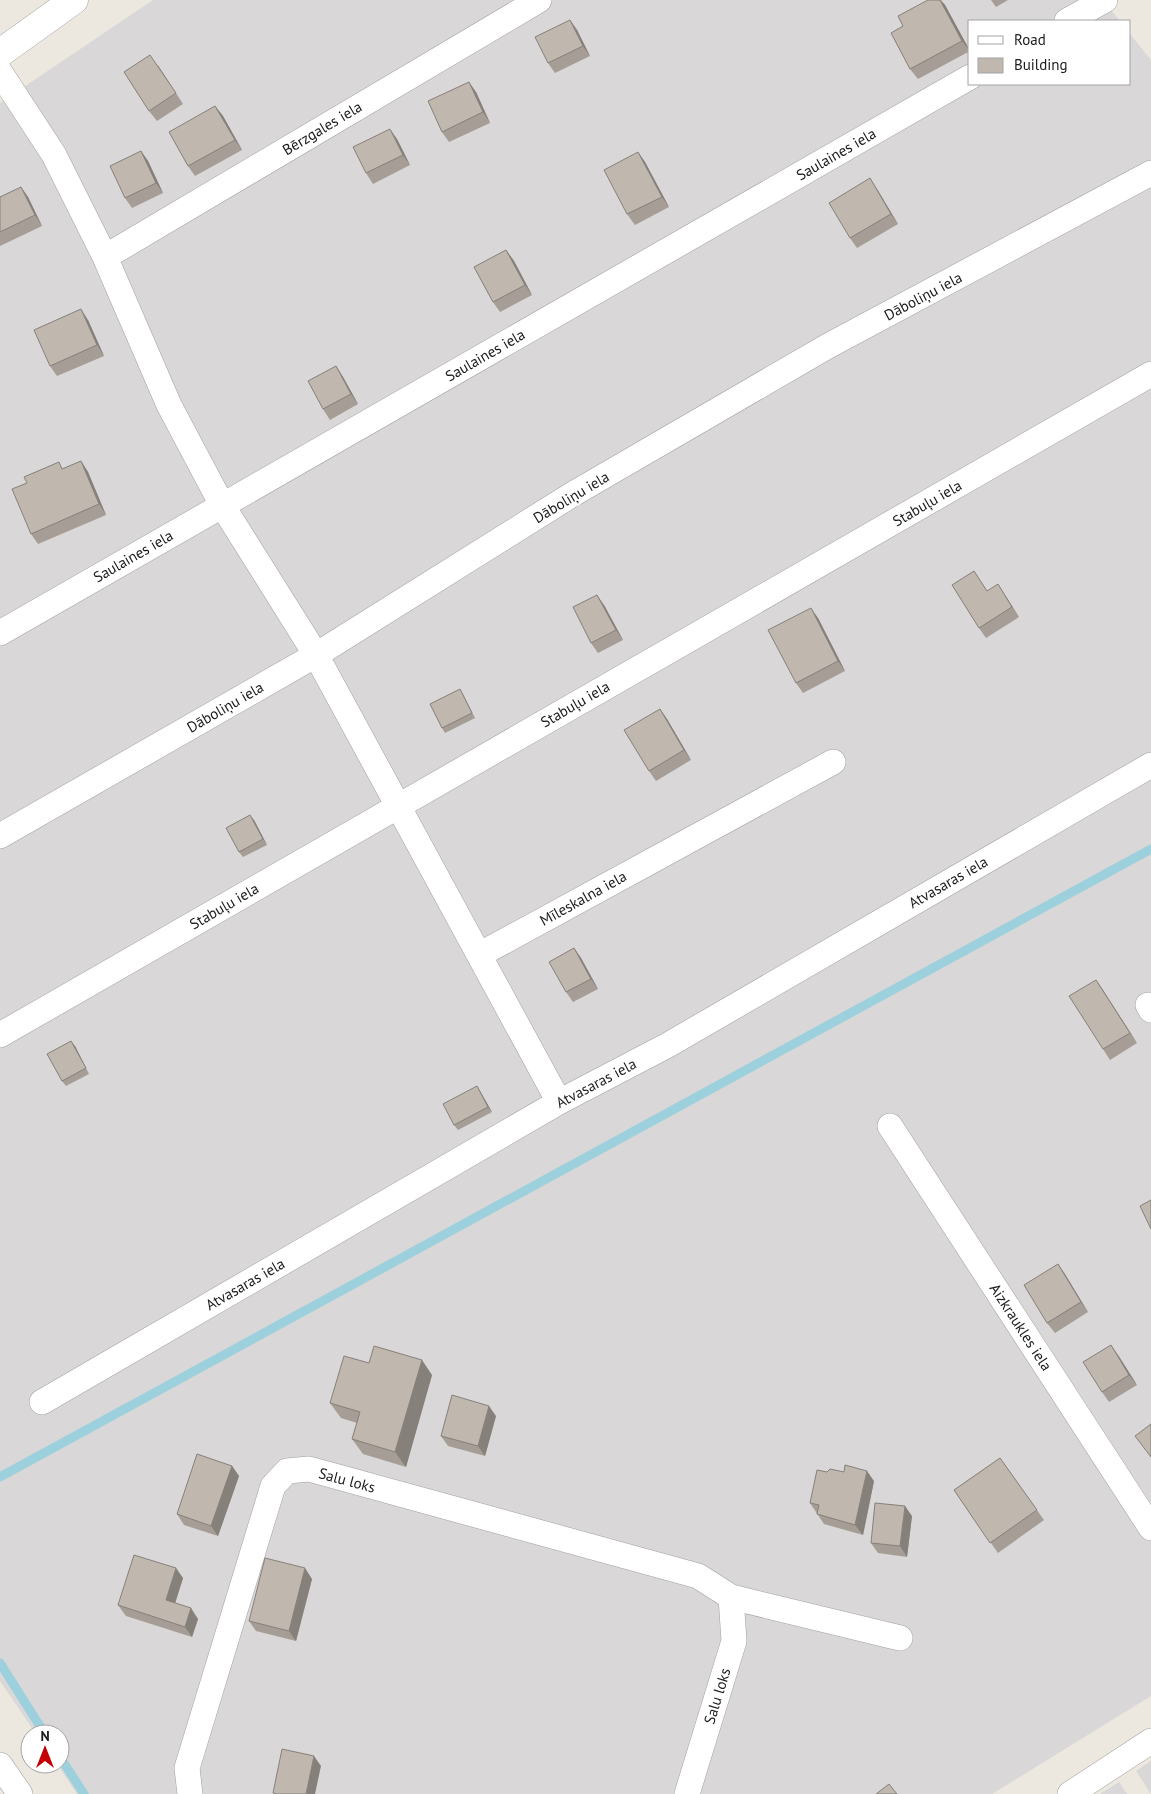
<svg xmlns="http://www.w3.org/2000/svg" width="1151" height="1794" viewBox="0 0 1151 1794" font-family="'PT Sans',sans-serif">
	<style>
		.residential { fill: #d9d7d7 }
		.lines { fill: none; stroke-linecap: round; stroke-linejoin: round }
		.stream { stroke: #9dd0dd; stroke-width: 9 }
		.minor-casing { stroke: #a1a1a1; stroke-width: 26 }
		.tertiary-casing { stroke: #a1a1a1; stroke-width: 29 }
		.minor { stroke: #fff; stroke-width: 25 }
		.tertiary { stroke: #fff; stroke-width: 28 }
		.wall { fill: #a59d96 }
		.shaded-wall { fill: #86807a }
		.building { fill: #c0b7af; stroke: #86807a }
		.labels { text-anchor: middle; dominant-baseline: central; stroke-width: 4.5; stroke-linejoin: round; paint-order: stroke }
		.street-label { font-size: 15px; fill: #1a1a1a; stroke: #fff }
	</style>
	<rect width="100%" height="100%" fill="#ede8df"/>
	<path class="residential" d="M 153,0 L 1102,0 L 1120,21 L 970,21 L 970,84 L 1130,84 L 1130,34 L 1151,60 L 1151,1696 L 992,1794 L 77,1794 L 57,1764 L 60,1764 L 60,1734 L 36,1734 L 0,1681 L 0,103 Z
		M 1151,1761 L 1151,1794 L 1136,1771 Z
		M 1119,1782 L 1127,1794 L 1100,1794 Z"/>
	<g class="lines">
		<path class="stream" d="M 0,1477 L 1151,849
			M 0,1663 L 45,1734
			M 60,1757 L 84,1794"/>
		<g class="minor-casing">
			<path id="minor" d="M 1067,21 L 1105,0
				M 0,72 L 54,155 L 105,257 L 169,405 L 222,505 L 316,655 L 559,1102
				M 105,257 L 539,0
				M 0,633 L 970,77
				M 0,836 L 316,655 L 573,494 L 828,346 L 1151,173
				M 479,955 L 833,762
				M 1148,1005 L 1151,1010
				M 0,1035 L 1151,374
				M 890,1126 L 1151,1528
				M 42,1402 L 559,1102 L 668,1045 L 1151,765
				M 0,1765 L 20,1794
				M 190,1794 L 187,1768 L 273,1486 L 287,1471 L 309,1469 L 698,1576 L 731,1597 L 900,1638
				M 687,1794 L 734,1641 L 731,1597
				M 1070,1794 L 1151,1741"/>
		</g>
		<g class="tertiary-casing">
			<path id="tertiary" d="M 0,53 L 74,0"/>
		</g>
		<use href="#minor" class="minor"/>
		<use href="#tertiary" class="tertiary"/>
	</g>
	<path class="wall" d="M 928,0 L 941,0 L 945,5 L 970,51 L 918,79 L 910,69 L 903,26 Z
		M 991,0 L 1008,0 L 996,7 Z
		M 570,20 L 577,30 L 590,56 L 555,73 L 548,63 Z
		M 158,65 L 183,104 L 157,121 L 149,111 Z
		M 476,92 L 490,123 L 449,142 L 442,132 Z
		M 215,106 L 223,116 L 242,150 L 195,176 L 188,166 Z
		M 397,139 L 410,165 L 373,184 L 366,173 Z
		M 141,151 L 148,161 L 163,193 L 132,208 L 125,198 Z
		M 638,152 L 645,162 L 669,207 L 635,225 L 627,214 Z
		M 21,187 L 28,197 L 42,226 L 0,246 L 0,197 Z
		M 877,189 L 898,224 L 857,248 L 850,238 Z
		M 506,250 L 514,261 L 532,295 L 500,312 L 493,302 Z
		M 88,320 L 104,356 L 57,376 L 50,366 Z
		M 336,366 L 343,377 L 358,404 L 330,420 L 323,409 Z
		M 81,461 L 88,472 L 106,515 L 38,544 L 31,534 L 64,469 Z
		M 974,571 L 987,591 L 1005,595 L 1019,617 L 986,638 L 979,628 Z
		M 604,605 L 623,640 L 598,653 L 591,643 Z
		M 818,618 L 845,671 L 803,693 L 796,683 Z
		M 463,694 L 475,718 L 445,733 L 442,728 Z
		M 660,709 L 667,719 L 691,760 L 656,781 L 649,771 Z
		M 254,820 L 267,845 L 243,857 L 239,852 Z
		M 574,948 L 581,958 L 598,989 L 573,1002 L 566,992 Z
		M 1096,980 L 1137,1043 L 1110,1060 L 1103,1049 Z
		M 75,1046 L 89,1074 L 66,1086 L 62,1081 Z
		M 477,1086 L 492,1112 L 458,1130 L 454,1125 Z
		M 1058,1264 L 1088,1312 L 1055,1333 L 1047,1323 Z
		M 1118,1355 L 1137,1385 L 1109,1402 L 1102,1392 Z
		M 369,1363 L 432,1375 L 406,1467 L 363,1454 L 352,1439 L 357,1423 L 341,1418 L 330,1403 Z
		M 496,1416 L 485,1456 L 448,1446 L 441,1436 Z
		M 1000,1458 L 1044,1520 L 998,1553 L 954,1490 Z
		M 232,1466 L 239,1476 L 218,1536 L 184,1525 L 177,1514 Z
		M 874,1481 L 863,1535 L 824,1524 L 810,1503 Z
		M 912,1516 L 907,1557 L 878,1553 L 871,1543 Z
		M 183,1578 L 175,1603 L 198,1619 L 192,1637 L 126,1616 L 118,1605 Z
		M 312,1579 L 296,1641 L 256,1631 L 249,1621 Z"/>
	<path class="shaded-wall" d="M 940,0 L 945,5 L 970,51 L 962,41 Z
		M 570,20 L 577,30 L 590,56 L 583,46 Z
		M 469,82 L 476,92 L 490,123 L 483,112 Z
		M 215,106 L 223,116 L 242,150 L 235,140 Z
		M 390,129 L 397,139 L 410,165 L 403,155 Z
		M 141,151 L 148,161 L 163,193 L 156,183 Z
		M 638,152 L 645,162 L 669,207 L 662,197 Z
		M 870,178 L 877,189 L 898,224 L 891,214 Z
		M 21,187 L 28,197 L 42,226 L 35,215 Z
		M 506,250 L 514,261 L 532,295 L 525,285 Z
		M 81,309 L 88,320 L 104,356 L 97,345 Z
		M 336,366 L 343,377 L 358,404 L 351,394 Z
		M 81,461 L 88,472 L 106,515 L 99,504 Z
		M 998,584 L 1019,617 L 1012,607 Z
		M 597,595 L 604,605 L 623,640 L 616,630 Z
		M 811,608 L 818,618 L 845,671 L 838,661 Z
		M 660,709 L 667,719 L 691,760 L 684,750 Z
		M 250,815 L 254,820 L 267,845 L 263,839 Z
		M 574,948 L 581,958 L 598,989 L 591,979 Z
		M 1096,980 L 1103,990 L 1137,1043 L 1130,1033 Z
		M 71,1041 L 75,1046 L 89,1074 L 86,1068 Z
		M 477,1086 L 480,1091 L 492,1112 L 488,1107 Z
		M 1058,1264 L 1065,1274 L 1088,1312 L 1081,1302 Z
		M 1111,1345 L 1118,1355 L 1137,1385 L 1129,1375 Z
		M 422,1360 L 432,1375 L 406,1467 L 395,1452 Z
		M 489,1406 L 496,1416 L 485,1456 L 478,1446 Z
		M 232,1466 L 239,1476 L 218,1536 L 211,1526 Z
		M 867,1471 L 874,1481 L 863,1535 L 855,1525 Z
		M 905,1506 L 912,1516 L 907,1557 L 900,1546 Z
		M 176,1568 L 183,1578 L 173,1610 L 166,1600 Z
		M 305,1568 L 312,1579 L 296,1641 L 289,1631 Z
		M 191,1608 L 198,1619 L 192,1637 L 185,1627 Z
		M 314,1756 L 321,1766 L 315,1794 L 306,1794 Z"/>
	<path class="building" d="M 928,0 L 940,0 L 962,41 L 910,69 L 891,33 L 903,26 L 898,16 Z
		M 570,20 L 583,46 L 548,63 L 535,37 Z
		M 150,55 L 176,93 L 149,111 L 124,72 Z
		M 469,82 L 483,112 L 442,132 L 428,101 Z
		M 215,106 L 235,140 L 188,166 L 169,132 Z
		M 390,129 L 403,155 L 366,173 L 353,147 Z
		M 141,151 L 156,183 L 125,198 L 110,166 Z
		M 638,152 L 662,197 L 627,214 L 604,170 Z
		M 870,178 L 891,214 L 850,238 L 829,203 Z
		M 21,187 L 35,215 L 0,232 L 0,197 Z
		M 506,250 L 525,285 L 493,302 L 474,267 Z
		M 81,309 L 97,345 L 50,366 L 34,330 Z
		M 336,366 L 351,394 L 323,409 L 308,381 Z
		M 81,461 L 99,504 L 31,534 L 12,489 L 27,483 L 24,477 L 59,462 L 62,469 Z
		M 974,571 L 987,591 L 998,584 L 1012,607 L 979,628 L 952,585 Z
		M 597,595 L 616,630 L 591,643 L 573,607 Z
		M 811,608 L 838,661 L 796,683 L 768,630 Z
		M 460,689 L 472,713 L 442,728 L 430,704 Z
		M 660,709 L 684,750 L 649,771 L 624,730 Z
		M 250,815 L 263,839 L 239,852 L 226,828 Z
		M 574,948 L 591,979 L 566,992 L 549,962 Z
		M 1096,980 L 1130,1033 L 1103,1049 L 1069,996 Z
		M 71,1041 L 86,1068 L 62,1081 L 47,1054 Z
		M 477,1086 L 488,1107 L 454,1125 L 443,1104 Z
		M 1151,1200 L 1151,1229 L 1140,1206 Z
		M 1058,1264 L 1081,1302 L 1047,1323 L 1024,1285 Z
		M 1111,1345 L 1129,1375 L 1102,1392 L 1083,1362 Z
		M 374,1346 L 422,1360 L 395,1452 L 352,1439 L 360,1412 L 330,1403 L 344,1356 L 369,1363 Z
		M 452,1395 L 489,1406 L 478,1446 L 441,1436 Z
		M 1151,1424 L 1151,1457 L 1135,1436 Z
		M 197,1454 L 232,1466 L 211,1526 L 177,1514 Z
		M 1000,1458 L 1037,1510 L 990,1543 L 954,1490 Z
		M 845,1465 L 867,1471 L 855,1525 L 817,1514 L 819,1505 L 810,1503 L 817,1470 L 827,1472 L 830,1469 L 844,1472 Z
		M 875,1503 L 905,1506 L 900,1546 L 871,1543 Z
		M 134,1555 L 176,1568 L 166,1600 L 191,1608 L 185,1627 L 118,1605 Z
		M 265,1558 L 305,1568 L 289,1631 L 249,1621 Z
		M 282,1749 L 314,1756 L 306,1794 L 277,1794 L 273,1793 Z
		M 889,1784 L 897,1794 L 876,1794 Z"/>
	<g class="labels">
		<g class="street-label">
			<text transform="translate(322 128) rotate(-31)">Bērzgales iela</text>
			<text transform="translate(836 154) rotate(-30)">Saulaines iela</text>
			<text transform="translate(923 296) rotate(-28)">Dāboliņu iela</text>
			<text transform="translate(485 355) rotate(-30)">Saulaines iela</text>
			<text transform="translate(571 497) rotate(-31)">Dāboliņu iela</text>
			<text transform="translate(927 503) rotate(-30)">Stabuļu iela</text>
			<text transform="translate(133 556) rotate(-30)">Saulaines iela</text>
			<text transform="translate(575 704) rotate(-30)">Stabuļu iela</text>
			<text transform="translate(225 707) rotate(-30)">Dāboliņu iela</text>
			<text transform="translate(948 882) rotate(-30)">Atvasaras iela</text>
			<text transform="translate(583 898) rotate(-29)">Mīleskalna iela</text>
			<text transform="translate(224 906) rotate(-30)">Stabuļu iela</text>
			<text transform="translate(596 1083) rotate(-28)">Atvasaras iela</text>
			<text transform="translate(245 1284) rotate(-30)">Atvasaras iela</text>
			<text transform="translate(1021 1327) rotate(57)">Aizkraukles iela</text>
			<text transform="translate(347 1480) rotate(15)">Salu loks</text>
			<text transform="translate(717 1696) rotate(-73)">Salu loks</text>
		</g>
	</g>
	<rect x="968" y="20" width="162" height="65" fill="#ffffff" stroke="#a3a3a3"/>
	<rect x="978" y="36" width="25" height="8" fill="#ffffff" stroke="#a3a3a3"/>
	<text x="1014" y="45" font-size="15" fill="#1a1a1a">Road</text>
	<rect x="978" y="58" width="25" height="15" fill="#c0b7af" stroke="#a3a3a3"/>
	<text x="1014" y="70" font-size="15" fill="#1a1a1a">Building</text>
	<g transform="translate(45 1749)"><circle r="24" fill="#ffffff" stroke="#a3a3a3"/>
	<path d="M0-4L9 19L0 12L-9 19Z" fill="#c50005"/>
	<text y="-8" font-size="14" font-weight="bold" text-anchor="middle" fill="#1a1a1a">N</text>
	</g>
</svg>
